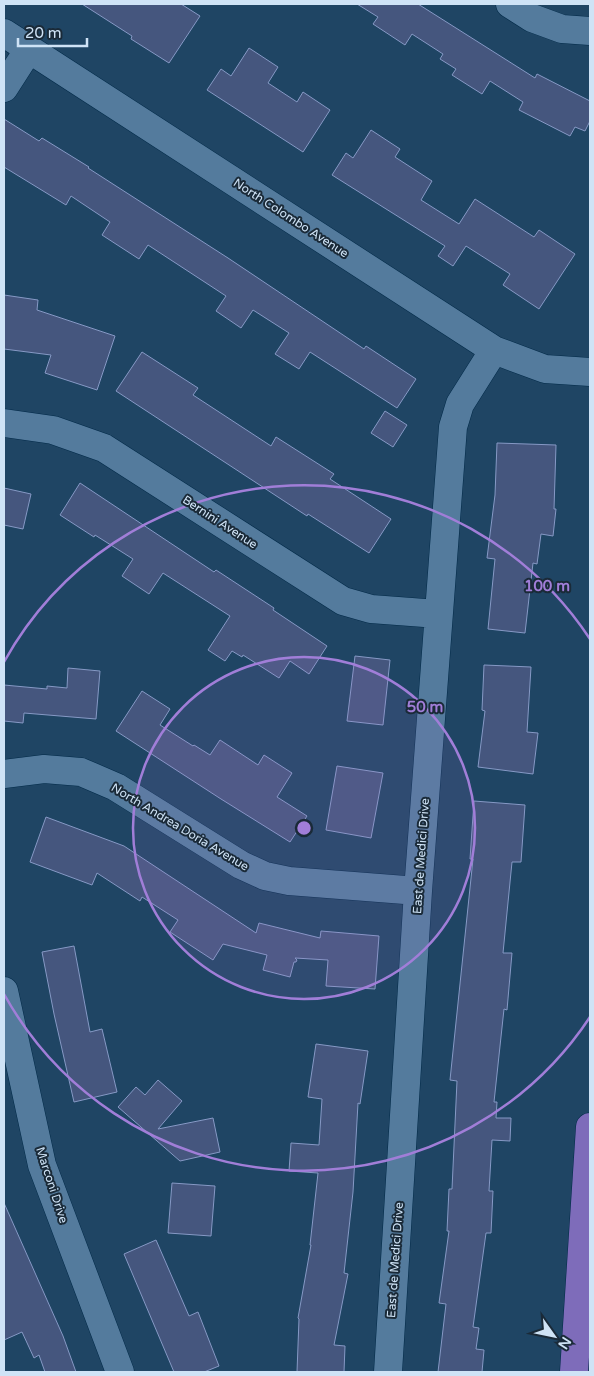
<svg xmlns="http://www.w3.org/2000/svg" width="594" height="1376" viewBox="0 0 594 1376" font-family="'Varela Round',sans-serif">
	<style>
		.building { fill: #45567e; stroke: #8699c5 }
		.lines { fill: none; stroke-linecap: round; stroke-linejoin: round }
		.minor-casing { stroke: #022a48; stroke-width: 29 }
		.major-casing { stroke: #022a48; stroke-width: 29 }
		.minor { stroke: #547b9d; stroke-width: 28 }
		.major { stroke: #7e6cba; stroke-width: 28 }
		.ring { fill: none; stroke: #a17ed8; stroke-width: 2.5 }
		.labels { text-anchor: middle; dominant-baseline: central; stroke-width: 4; stroke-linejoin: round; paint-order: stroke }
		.street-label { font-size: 12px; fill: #cfe3f6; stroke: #1a2a38 }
		.centre { fill: #a17ed8; stroke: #1a2a38; stroke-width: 2.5 }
		.ring-label { font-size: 15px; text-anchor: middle; font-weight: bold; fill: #a17ed8; stroke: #1a2a38; stroke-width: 4; stroke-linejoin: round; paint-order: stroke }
	</style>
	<rect width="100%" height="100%" fill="#1f4564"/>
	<path class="building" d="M 82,4 L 181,4 L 200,16 L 169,63 L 131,39 L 132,36 Z
		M 357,4 L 418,4 L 535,78 L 537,74 L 590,101 L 590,121 L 585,131 L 575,127 L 570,136 L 519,110 L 523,102 L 490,81 L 482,94 L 452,75 L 456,69 L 440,59 L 443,54 L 412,34 L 405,45 L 373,24 L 378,17 Z
		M 249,48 L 278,67 L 268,83 L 297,102 L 303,92 L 330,110 L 303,152 L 207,90 L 221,69 L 231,76 Z
		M 4,119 L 39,141 L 42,138 L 89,167 L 88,168 L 228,258 L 364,349 L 366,346 L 416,379 L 397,408 L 310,352 L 299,369 L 275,354 L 289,333 L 253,310 L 241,328 L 216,311 L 226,296 L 148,245 L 139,259 L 102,235 L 110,222 L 71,196 L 66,205 L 4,167 Z
		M 371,130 L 400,149 L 395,157 L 432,181 L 421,200 L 459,224 L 475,199 L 534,237 L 539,230 L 575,254 L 539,309 L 503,285 L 510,274 L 466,246 L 453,266 L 438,256 L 445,246 L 332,175 L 346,153 L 353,158 Z
		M 4,295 L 38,300 L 37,310 L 115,336 L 97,390 L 45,373 L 51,355 L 4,349 Z
		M 142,352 L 198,388 L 193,395 L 271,446 L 276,437 L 334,474 L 330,479 L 391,519 L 369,553 L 308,514 L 307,516 L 116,391 Z
		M 385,411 L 407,425 L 393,447 L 371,433 Z
		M 497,443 L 556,445 L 554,509 L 556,509 L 553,536 L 541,534 L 537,564 L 533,563 L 525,633 L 488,629 L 495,559 L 487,558 L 495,495 Z
		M 80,483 L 214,572 L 216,570 L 274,608 L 273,610 L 327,646 L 309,674 L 290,661 L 279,678 L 243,655 L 242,657 L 232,651 L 225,661 L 208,650 L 230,616 L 163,573 L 149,594 L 122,576 L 133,559 L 95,535 L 94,537 L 60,515 Z
		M 4,488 L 31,494 L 23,529 L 4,525 Z
		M 355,656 L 390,660 L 383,725 L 347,721 Z
		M 484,665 L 531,667 L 527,732 L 538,733 L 533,774 L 478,767 L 485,711 L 482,710 Z
		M 68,668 L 100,671 L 96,719 L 24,713 L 23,723 L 4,721 L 4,685 L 47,689 L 47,686 L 67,688 Z
		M 142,691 L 170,709 L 160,725 L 193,746 L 194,745 L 210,755 L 220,740 L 258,765 L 264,755 L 292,773 L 277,797 L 307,816 L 290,842 L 221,799 L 116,731 Z
		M 337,766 L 383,773 L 371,838 L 326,830 Z
		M 474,801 L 525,805 L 521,862 L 512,862 L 503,953 L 512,953 L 507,1010 L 504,1009 L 494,1102 L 497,1102 L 496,1118 L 511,1118 L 510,1141 L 492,1140 L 489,1191 L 493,1191 L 491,1233 L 486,1233 L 473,1327 L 479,1328 L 476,1349 L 484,1350 L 482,1372 L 438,1372 L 446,1304 L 439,1303 L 449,1231 L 447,1231 L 449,1189 L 452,1189 L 457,1081 L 450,1080 L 473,859 L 470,859 Z
		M 46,817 L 124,846 L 256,933 L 259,923 L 320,938 L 321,931 L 379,936 L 375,989 L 326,986 L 328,960 L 295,958 L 297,960 L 296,962 L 294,962 L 290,977 L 263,970 L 267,955 L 223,944 L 213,960 L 170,932 L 178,920 L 142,897 L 140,901 L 97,873 L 92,885 L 30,862 Z
		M 74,946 L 90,1032 L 102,1029 L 117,1092 L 74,1102 L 54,1014 L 42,952 Z
		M 316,1044 L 368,1051 L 360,1104 L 358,1103 L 353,1192 L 344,1273 L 348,1274 L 334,1345 L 345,1346 L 344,1372 L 297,1372 L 299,1319 L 298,1318 L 311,1245 L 310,1245 L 318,1173 L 289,1171 L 291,1143 L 319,1145 L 322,1099 L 308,1097 Z
		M 158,1080 L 182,1101 L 158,1129 L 213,1118 L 220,1152 L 180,1161 L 118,1107 L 136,1087 L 145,1095 Z
		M 172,1183 L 215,1186 L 211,1236 L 168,1233 Z
		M 4,1203 L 63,1336 L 76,1372 L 45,1372 L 39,1355 L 34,1358 L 22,1332 L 4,1340 Z
		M 156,1240 L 189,1316 L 198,1312 L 219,1366 L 204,1372 L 174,1372 L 124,1254 Z"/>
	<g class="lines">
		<g class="minor-casing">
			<path id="minor" d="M 510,4 L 532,18 L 562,29 L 590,31
				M 4,33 L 494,350 L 545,369 L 590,372
				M 4,88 L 29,49
				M 4,423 L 53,430 L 104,448 L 343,601 L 371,609 L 438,614
				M 4,774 L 44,769 L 81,772 L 116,787 L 241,865 L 265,876 L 289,881 L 418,891
				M 4,991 L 42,1165 L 120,1372
				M 388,1372 L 418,891 L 453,427 L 460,404 L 494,350"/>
		</g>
		<g class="major-casing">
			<path id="major" d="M 574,1372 L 590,1127"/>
		</g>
		<use href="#minor" class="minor"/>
		<use href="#major" class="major"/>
	</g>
	<circle cx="304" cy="828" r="171" fill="#a17ed8" fill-opacity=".12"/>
	<g class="ring">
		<circle cx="304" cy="828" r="171"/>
		<path d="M590 1017A343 343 0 0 1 4 994M4 662A343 343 0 0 1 590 639"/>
	</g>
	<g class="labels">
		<g class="street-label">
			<text transform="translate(291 218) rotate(33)">North Colombo Avenue</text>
			<text transform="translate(220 522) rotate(33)">Bernini Avenue</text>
			<text transform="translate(180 827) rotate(31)">North Andrea Doria Avenue</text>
			<text transform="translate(421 856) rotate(-86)">East de Medici Drive</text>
			<text transform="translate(52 1185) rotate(72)">Marconi Drive</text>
			<text transform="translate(395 1260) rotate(-86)">East de Medici Drive</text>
		</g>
	</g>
	<circle cx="304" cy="828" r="8" class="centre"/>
	<g class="ring-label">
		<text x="547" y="591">100 m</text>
		<text x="425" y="712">50 m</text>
	</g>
	<rect width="594" height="1376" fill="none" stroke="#cfe3f6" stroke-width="10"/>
	<g transform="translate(554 1336) rotate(123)" stroke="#1a2a38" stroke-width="4" paint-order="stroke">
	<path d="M0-4L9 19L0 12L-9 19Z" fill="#cfe3f6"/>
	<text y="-8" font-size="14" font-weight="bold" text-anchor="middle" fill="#cfe3f6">N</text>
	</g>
	<path d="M18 38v8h69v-8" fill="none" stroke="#cfe3f6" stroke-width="2.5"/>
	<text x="25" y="38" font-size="15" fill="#cfe3f6" stroke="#1a2a38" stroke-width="4" paint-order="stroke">20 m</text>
</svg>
